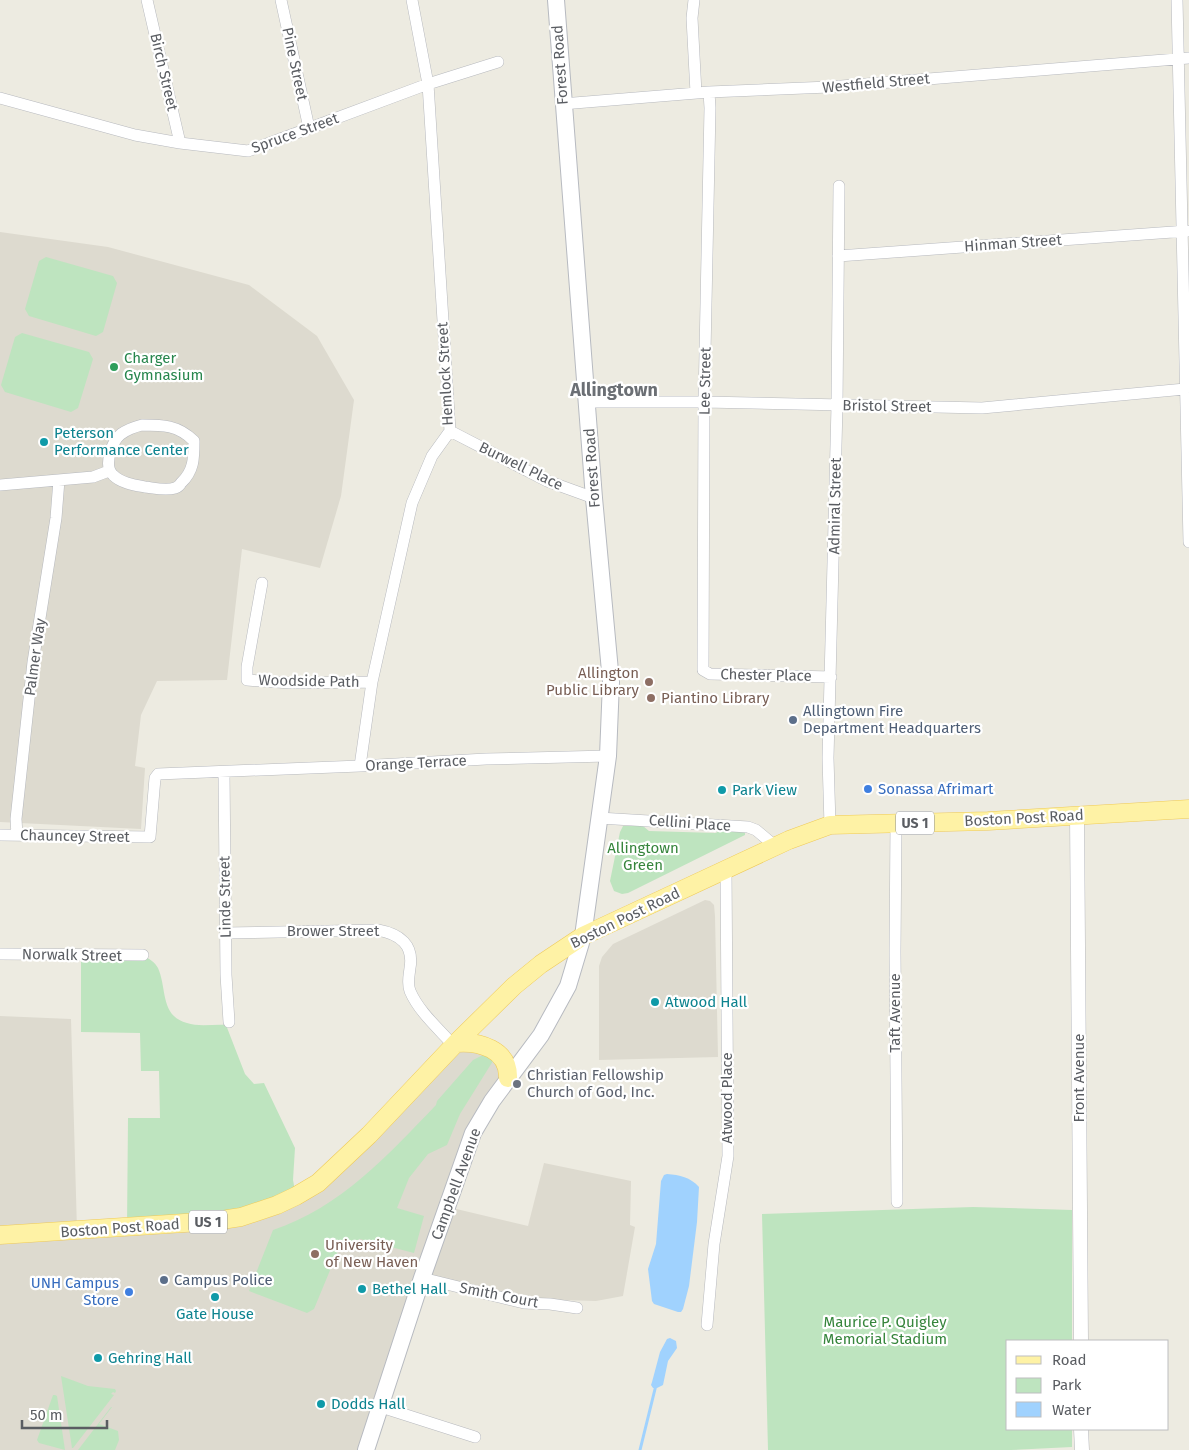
<svg xmlns="http://www.w3.org/2000/svg" width="1189" height="1450" viewBox="0 0 1189 1450" font-family="'Fira Sans',sans-serif">
	<style>
		.education { fill: #dddacf }
		.green { fill: #bee4bf }
		.water { fill: #a0d2fe }
		.lines { fill: none; stroke-linecap: round; stroke-linejoin: round }
		.stream { stroke: #a0d2fe; stroke-width: 3 }
		.minor-casing { stroke: #b7b9be; stroke-width: 12 }
		.tertiary-casing { stroke: #b7b9be; stroke-width: 15 }
		.secondary-casing { stroke: #b7bac0; stroke-width: 18 }
		.primary-casing { stroke: #efca58; stroke-width: 19 }
		.minor { stroke: #fff; stroke-width: 11 }
		.tertiary { stroke: #fff; stroke-width: 14 }
		.secondary { stroke: #fff; stroke-width: 16 }
		.primary { stroke: #fef2a5; stroke-width: 18 }
		.leisure-dot { fill: #2e9e5b; stroke: #fff; stroke-width: 2 }
		.culture-dot { fill: #0f9aa8; stroke: #fff; stroke-width: 2 }
		.education-dot { fill: #8d6e63; stroke: #fff; stroke-width: 2 }
		.service-dot { fill: #5c6f8a; stroke: #fff; stroke-width: 2 }
		.shop-dot { fill: #3f7fe0; stroke: #fff; stroke-width: 2 }
		.worship-dot { fill: #6b7280; stroke: #fff; stroke-width: 2 }
		.labels { text-anchor: middle; dominant-baseline: central; stroke-width: 4.5; stroke-linejoin: round; paint-order: stroke }
		.shield { fill: #fff; stroke: #8c8e91; stroke-width: 1 }
		.shield-label { font-size: 14px; font-weight: bold; fill: #5a5d62 }
		.street-label { font-size: 15px; fill: #5a5d62; stroke: #fff }
		.leisure-label { font-size: 15px; fill: #27864d; stroke: #fff; text-anchor: start }
		.culture-label { font-size: 15px; fill: #0d838f; stroke: #fff; text-anchor: start }
		.education-label { font-size: 15px; fill: #785e54; stroke: #fff; text-anchor: start }
		.service-label { font-size: 15px; fill: #4e5e75; stroke: #fff; text-anchor: start }
		.shop-label { font-size: 15px; fill: #366cbe; stroke: #fff; text-anchor: start }
		.park-label { font-size: 15px; fill: #36853c; stroke: #fff }
		.worship-label { font-size: 15px; fill: #5b616d; stroke: #fff; text-anchor: start }
		.quarter-label { font-size: 18px; font-weight: bold; fill: #6b6f74; stroke: #fff }
	</style>
	<rect width="100%" height="100%" fill="#edebe1"/>
	<path class="education" d="M 0,232 L 108,247 L 249,285 L 317,336 L 354,400 L 341,496 L 320,568 L 242,549 L 227,680 L 157,681 L 141,715 L 135,766 L 145,768 L 141,829 L 0,822 Z
		M 705,900 L 710,901 L 714,905 L 715,916 L 718,1057 L 599,1060 L 599,966 L 602,957 L 613,944 Z
		M 0,1016 L 71,1019 L 77,1230 L 296,1196 L 456,1043 L 505,1063 L 492,1101 L 448,1207 L 528,1226 L 544,1163 L 631,1181 L 630,1225 L 635,1227 L 623,1296 L 596,1301 L 561,1300 L 524,1303 L 422,1279 L 366,1450 L 0,1450 Z"/>
	<path class="green" d="M 46,257 L 113,276 L 117,283 L 103,332 L 96,336 L 29,316 L 25,309 L 39,261 Z
		M 22,333 L 89,352 L 93,359 L 78,408 L 71,412 L 5,392 L 1,385 L 15,337 Z
		M 623,826 L 643,826 L 649,831 L 716,833 L 719,830 L 745,831 L 745,835 L 628,893 L 622,894 L 614,891 L 610,881 L 620,832 Z
		M 143,955 C 149,959 155,962 158,968 C 167,988 160,1016 187,1023 C 198,1027 214,1024 226,1025 L 245,1074 L 254,1084 L 264,1083 L 295,1148 L 293,1180 L 296,1196 L 277,1205 L 127,1227 L 128,1118 L 160,1118 L 159,1071 L 141,1071 L 140,1033 L 81,1032 L 81,956 Z
		M 483,1055 L 487,1056 L 493,1061 L 460,1114 L 447,1145 L 428,1154 L 409,1178 L 397,1208 L 424,1216 L 414,1253 L 360,1239 L 338,1251 L 314,1309 L 307,1313 L 249,1291 L 273,1230 C 340,1208 388,1155 436,1105 L 437,1101 L 473,1060 Z
		M 973,1207 L 1072,1210 L 1072,1341 L 1008,1341 L 1008,1429 L 1072,1429 L 1072,1447 L 1011,1450 L 768,1450 L 762,1214 Z
		M 61,1376 L 88,1386 L 115,1389 L 116,1391 L 115,1393 L 113,1392 L 111,1394 L 114,1395 L 73,1448 L 72,1448 Z
		M 53,1395 L 55,1395 L 57,1396 L 65,1450 L 39,1443 L 37,1440 Z
		M 111,1407 L 112,1407 L 99,1424 L 118,1431 L 119,1440 L 115,1450 L 78,1450 Z"/>
	<path class="water" d="M 667,1174 C 680,1175 690,1177 699,1187 L 697,1222 L 689,1286 L 683,1309 L 681,1312 L 678,1312 L 654,1304 L 652,1301 L 648,1269 L 656,1244 L 661,1181 L 664,1175 Z
		M 670,1338 L 676,1341 L 677,1348 L 668,1361 L 663,1385 L 657,1388 L 653,1388 L 651,1385 L 652,1382 L 660,1352 L 667,1339 Z"/>
	<g class="lines">
		<path class="stream" d="M 640,1450 L 656,1385"/>
		<g class="minor-casing">
			<path id="minor" d="M 147,0 L 180,143
				M 281,0 L 309,128
				M 694,0 L 692,18 L 696,93
				M 1177,0 L 1189,542
				M 709,92 L 710,108 L 704,402 L 703,670 L 710,674 L 831,677
				M 0,98 L 135,135 L 180,143 L 248,151 L 428,84 L 498,62
				M 562,104 L 709,92 L 829,87 L 1189,58
				M 838,256 L 1187,231
				M 588,402 L 704,402 L 982,408 L 1185,389
				M 142,425 C 163,425 178,425 194,441 C 194,458 194,471 181,483 C 180,485 178,487 175,488 C 166,491 154,488 145,487 C 134,485 121,483 113,475 C 103,466 112,441 121,434 C 128,429 134,427 142,425 Z
				M 450,431 L 547,481 L 594,498
				M 0,485 L 93,477 L 109,471
				M 262,583 L 247,667 L 247,680 L 291,683 L 372,682
				M 360,766 L 372,682 L 412,503 L 432,456 L 450,431 L 428,84 L 412,0
				M 224,772 L 226,975 L 229,1022
				M 599,818 L 748,827 L 756,830 L 775,846
				M 896,823 L 895,952 L 897,1202
				M 830,825 L 828,758 L 837,406 L 839,186
				M 0,835 L 150,837 L 155,778 L 158,774 L 360,766 L 486,759 L 608,756
				M 17,835 L 16,819 L 33,662 L 56,518 L 59,480
				M 226,933 L 378,930 C 400,934 414,945 410,968 C 409,977 407,983 410,991 C 419,1012 439,1029 454,1046
				M 0,954 L 143,955
				M 422,1278 L 524,1303 L 550,1304 L 577,1308
				M 707,1325 L 714,1244 L 728,1156 L 726,869
				M 381,1407 L 475,1437"/>
		</g>
		<g class="tertiary-casing">
			<path id="tertiary" d="M 1077,815 L 1081,1341
				M 1081,1429 L 1082,1450"/>
		</g>
		<g class="secondary-casing">
			<path id="secondary" d="M 366,1450 L 422,1278 L 473,1133 L 492,1101 L 541,1035 L 568,986 L 583,936 L 608,756 L 611,682 L 594,498 L 556,0"/>
		</g>
		<g class="primary-casing">
			<path id="primary" d="M 456,1043 C 479,1041 509,1049 508,1078
				M 0,1235 L 215,1221 L 241,1217 L 277,1205 L 296,1196 L 318,1183 L 369,1135 L 456,1043 L 514,986 L 541,964 L 583,936 L 789,840 L 830,825 L 988,821 L 1189,809"/>
		</g>
		<use href="#minor" class="minor"/>
		<use href="#tertiary" class="tertiary"/>
		<use href="#secondary" class="secondary"/>
		<use href="#primary" class="primary"/>
	</g>
	<circle class="leisure-dot" cx="114" cy="367" r="5"/>
	<g class="culture-dot">
		<circle cx="44" cy="442" r="5"/>
		<circle cx="722" cy="790" r="5"/>
		<circle cx="655" cy="1002" r="5"/>
		<circle cx="362" cy="1289" r="5"/>
		<circle cx="215" cy="1297" r="5"/>
		<circle cx="98" cy="1358" r="5"/>
		<circle cx="321" cy="1404" r="5"/>
	</g>
	<g class="education-dot">
		<circle cx="649" cy="682" r="5"/>
		<circle cx="651" cy="698" r="5"/>
		<circle cx="315" cy="1254" r="5"/>
	</g>
	<g class="service-dot">
		<circle cx="793" cy="720" r="5"/>
		<circle cx="164" cy="1280" r="5"/>
	</g>
	<g class="shop-dot">
		<circle cx="868" cy="789" r="5"/>
		<circle cx="129" cy="1292" r="5"/>
	</g>
	<circle class="worship-dot" cx="517" cy="1084" r="5"/>
	<g class="labels">
		<g class="shield">
			<rect x="896" y="811.5" width="38" height="23" rx="4"/>
			<rect x="189" y="1210.5" width="38" height="23" rx="4"/>
		</g>
		<g class="shield-label">
			<text x="915" y="823">US 1</text>
			<text x="208" y="1222">US 1</text>
		</g>
		<g class="street-label">
			<text transform="translate(295 64) rotate(78)">Pine Street</text>
			<text transform="translate(560 65) rotate(-94)">Forest Road</text>
			<text transform="translate(164 72) rotate(77)">Birch Street</text>
			<text transform="translate(876 83) rotate(-5)">Westfield Street</text>
			<text transform="translate(295 133) rotate(-20)">Spruce Street</text>
			<text transform="translate(1013 243) rotate(-4)">Hinman Street</text>
			<text transform="translate(445 374) rotate(-93)">Hemlock Street</text>
			<text transform="translate(705 381) rotate(-89)">Lee Street</text>
			<text transform="translate(887 406) rotate(1)">Bristol Street</text>
			<text transform="translate(521 466) rotate(26)">Burwell Place</text>
			<text transform="translate(592 468) rotate(-94)">Forest Road</text>
			<text transform="translate(835 506) rotate(-89)">Admiral Street</text>
			<text transform="translate(35 657) rotate(-82)">Palmer Way</text>
			<text transform="translate(766 675) rotate(1)">Chester Place</text>
			<text transform="translate(309 681) rotate(1)">Woodside Path</text>
			<text transform="translate(416 763) rotate(-3)">Orange Terrace</text>
			<text transform="translate(1024 818) rotate(-3)">Boston Post Road</text>
			<text transform="translate(690 823) rotate(4)">Cellini Place</text>
			<text transform="translate(75 836) rotate(1)">Chauncey Street</text>
			<text transform="translate(225 897) rotate(-91)">Linde Street</text>
			<text transform="translate(625 918) rotate(-26)">Boston Post Road</text>
			<text x="333" y="931">Brower Street</text>
			<text transform="translate(72 955) rotate(1)">Norwalk Street</text>
			<text transform="translate(895 1013) rotate(-90)">Taft Avenue</text>
			<text transform="translate(1079 1078) rotate(-90)">Front Avenue</text>
			<text transform="translate(727 1098) rotate(-90)">Atwood Place</text>
			<text transform="translate(456 1184) rotate(-70)">Campbell Avenue</text>
			<text transform="translate(120 1228) rotate(-4)">Boston Post Road</text>
			<text transform="translate(499 1295) rotate(11)">Smith Court</text>
		</g>
		<g class="leisure-label">
			<text x="124" y="358">Charger<tspan x="124" dy="17">Gymnasium</tspan></text>
		</g>
		<g class="culture-label">
			<text x="54" y="433">Peterson<tspan x="54" dy="17">Performance Center</tspan></text>
			<text x="732" y="790">Park View</text>
			<text x="665" y="1002">Atwood Hall</text>
			<text x="372" y="1289">Bethel Hall</text>
			<text x="215" y="1314" text-anchor="middle">Gate House</text>
			<text x="108" y="1358">Gehring Hall</text>
			<text x="331" y="1404">Dodds Hall</text>
		</g>
		<g class="education-label">
			<text x="639" y="673" text-anchor="end">Allington<tspan x="639" dy="17">Public Library</tspan></text>
			<text x="661" y="698">Piantino Library</text>
			<text x="325" y="1245">University<tspan x="325" dy="17">of New Haven</tspan></text>
		</g>
		<g class="service-label">
			<text x="803" y="711">Allingtown Fire<tspan x="803" dy="17">Department Headquarters</tspan></text>
			<text x="174" y="1280">Campus Police</text>
		</g>
		<g class="shop-label">
			<text x="878" y="789">Sonassa Afrimart</text>
			<text x="119" y="1283" text-anchor="end">UNH Campus<tspan x="119" dy="17">Store</tspan></text>
		</g>
		<g class="park-label">
			<text x="643" y="848">Allingtown<tspan x="643" dy="17">Green</tspan></text>
			<text x="885" y="1322">Maurice P. Quigley<tspan x="885" dy="17">Memorial Stadium</tspan></text>
		</g>
		<g class="worship-label">
			<text x="527" y="1075">Christian Fellowship<tspan x="527" dy="17">Church of God, Inc.</tspan></text>
		</g>
		<g class="quarter-label">
			<text x="614" y="390">Allingtown</text>
		</g>
	</g>
	<rect x="1006" y="1340" width="162" height="90" fill="#ffffff" stroke="#bdbec0"/>
	<rect x="1016" y="1356" width="25" height="8" fill="#fef2a5" stroke="#bdbec0"/>
	<text x="1052" y="1365" font-size="15" fill="#5a5d62">Road</text>
	<rect x="1016" y="1378" width="25" height="15" fill="#bee4bf" stroke="#bdbec0"/>
	<text x="1052" y="1390" font-size="15" fill="#5a5d62">Park</text>
	<rect x="1016" y="1402" width="25" height="15" fill="#a0d2fe" stroke="#bdbec0"/>
	<text x="1052" y="1415" font-size="15" fill="#5a5d62">Water</text>
	<path d="M22 1420v8h85v-8" fill="none" stroke="#5a5d62" stroke-width="2.5"/>
	<text x="30" y="1420" font-size="15" fill="#5a5d62" stroke="#ffffff" stroke-width="4" paint-order="stroke">50 m</text>
</svg>
